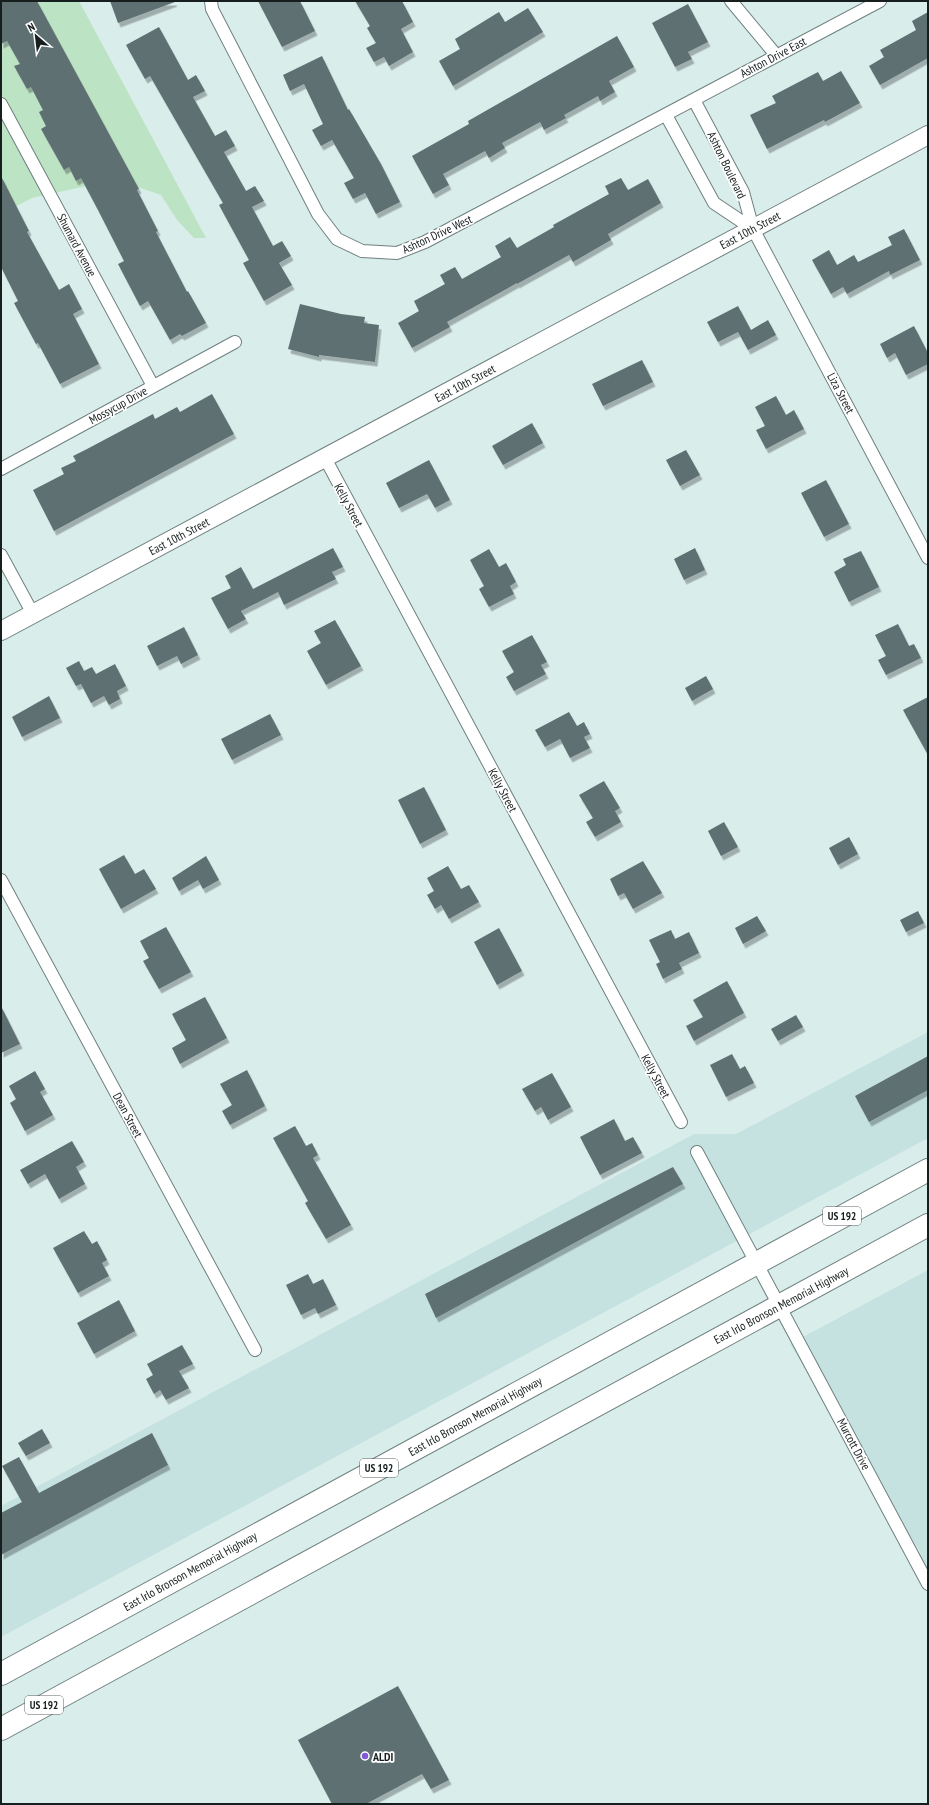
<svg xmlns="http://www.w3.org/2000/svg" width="929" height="1805" viewBox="0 0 929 1805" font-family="'PT Sans Narrow',sans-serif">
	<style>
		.built { fill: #c5e2e1 }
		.green { fill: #bde3c5 }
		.building { fill: #5f7073; filter: url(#shadow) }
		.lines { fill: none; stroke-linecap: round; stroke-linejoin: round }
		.street-casing { stroke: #6e807f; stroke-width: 14 }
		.secondary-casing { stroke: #6e807f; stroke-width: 20 }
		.highway-casing { stroke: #6e807f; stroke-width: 24 }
		.street { stroke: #fff; stroke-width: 12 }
		.secondary { stroke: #fff; stroke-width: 18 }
		.highway { stroke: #fff; stroke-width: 22 }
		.poi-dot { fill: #805ad4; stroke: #fff; stroke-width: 1.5 }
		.labels { text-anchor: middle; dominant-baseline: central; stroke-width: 3.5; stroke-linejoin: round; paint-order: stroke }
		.shield { fill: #fff; stroke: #5d6262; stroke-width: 1 }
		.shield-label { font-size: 11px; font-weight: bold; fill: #171e1e }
		.street-label { font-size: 12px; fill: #171e1e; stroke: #fff }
		.poi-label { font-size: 12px; font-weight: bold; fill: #171e1e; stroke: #fff; text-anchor: start }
	</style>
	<defs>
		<filter id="shadow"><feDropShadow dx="2.5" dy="4.5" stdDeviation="0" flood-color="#0004"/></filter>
	</defs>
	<rect width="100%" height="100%" fill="#d9edeb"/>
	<path class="built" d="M 928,1032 L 928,1138 L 1,1637 L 1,1506 L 694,1134 L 736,1134 Z
		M 928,1270 L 928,1575 L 918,1557 L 920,1552 L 790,1344 Z"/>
	<path class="green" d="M 1,1 L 79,1 L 206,238 L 194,238 L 177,220 L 161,195 L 129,184 L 91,185 L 32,198 L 1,214 Z"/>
	<path class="building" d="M 1,1 L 37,1 L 139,189 L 137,190 L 158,231 L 156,232 L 187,292 L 188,291 L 206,323 L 182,336 L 180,334 L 170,340 L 148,301 L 140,306 L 118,264 L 124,261 L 98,210 L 81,178 L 76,181 L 69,167 L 64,170 L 41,129 L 46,126 L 39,112 L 43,110 L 31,87 L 27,89 L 14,66 L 20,64 L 7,41 L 1,44 Z
		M 110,1 L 174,1 L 175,2 L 118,23 Z
		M 258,1 L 300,1 L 315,31 L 282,47 Z
		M 355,1 L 402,1 L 413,22 L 401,29 L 413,52 L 389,66 L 384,57 L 374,62 L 366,48 L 376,43 L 367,28 L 370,26 Z
		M 688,4 L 708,42 L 688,52 L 692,59 L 675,67 L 652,23 Z
		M 528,8 L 543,32 L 453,86 L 439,61 L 460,49 L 455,39 L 499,12 L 505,22 Z
		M 928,12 L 928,58 L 880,85 L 869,66 L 884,57 L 880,50 L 916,30 L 912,21 Z
		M 159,27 L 188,80 L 196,75 L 205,91 L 193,97 L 215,136 L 226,130 L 235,146 L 224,152 L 246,191 L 255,186 L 264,201 L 252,207 L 273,246 L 282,241 L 291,256 L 279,263 L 292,285 L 264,301 L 243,263 L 249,260 L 219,205 L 223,203 L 150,76 L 145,79 L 126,45 Z
		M 617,36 L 634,67 L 609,81 L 615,92 L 600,101 L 598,96 L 564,115 L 566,118 L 544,130 L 540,122 L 502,143 L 505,148 L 489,158 L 485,151 L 443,174 L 449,185 L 433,194 L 412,156 L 469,124 L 468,121 Z
		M 322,56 L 348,110 L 349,109 L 381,164 L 400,202 L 376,214 L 365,193 L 353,199 L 344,183 L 354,178 L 332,140 L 321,146 L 312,130 L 323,124 L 304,84 L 290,91 L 283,75 Z
		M 841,71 L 860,103 L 825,122 L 824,120 L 767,149 L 750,115 L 776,103 L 772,96 L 818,72 L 823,81 Z
		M 1,176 L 29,231 L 27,232 L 59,290 L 69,284 L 82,309 L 73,314 L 99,364 L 60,384 L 38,343 L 36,344 L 14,303 L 18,301 L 1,267 Z
		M 621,178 L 628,190 L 648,179 L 661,203 L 608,234 L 611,240 L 573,262 L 569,255 L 517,284 L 517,283 L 447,322 L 450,327 L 412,348 L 398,323 L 419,311 L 414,301 L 445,284 L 440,275 L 455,267 L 462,279 L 501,257 L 495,246 L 510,237 L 517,248 L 554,227 L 553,225 L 609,194 L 605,186 Z
		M 904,229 L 920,260 L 890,275 L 889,271 L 847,294 L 843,287 L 831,294 L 812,260 L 829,250 L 837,265 L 854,255 L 858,262 L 892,245 L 888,237 Z
		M 300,304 L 341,314 L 365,317 L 364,323 L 379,325 L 375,362 L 319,355 L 319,357 L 288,349 Z
		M 738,306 L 751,330 L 768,320 L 776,335 L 748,350 L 738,332 L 718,342 L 707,322 Z
		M 914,326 L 928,353 L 928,364 L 906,375 L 895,353 L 887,358 L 880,344 Z
		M 642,360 L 653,382 L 603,406 L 592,384 Z
		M 212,394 L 234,434 L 54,531 L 33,490 L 64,474 L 61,468 L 76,461 L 73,456 L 87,449 L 153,414 L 155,419 L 177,407 L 180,412 Z
		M 776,396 L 786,415 L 794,410 L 804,429 L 766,449 L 756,430 L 765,426 L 755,407 Z
		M 532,423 L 543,443 L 503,465 L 492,446 Z
		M 686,450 L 700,475 L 680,486 L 666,460 Z
		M 429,460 L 450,500 L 435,508 L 427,494 L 399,508 L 386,483 Z
		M 826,480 L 849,524 L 824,537 L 801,493 Z
		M 333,548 L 343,567 L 332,572 L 336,579 L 284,605 L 278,592 L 241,611 L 246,619 L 228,629 L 211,598 L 231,588 L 225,576 L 241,567 L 253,589 Z
		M 695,548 L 705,570 L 684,580 L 674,559 Z
		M 489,549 L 499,567 L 506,563 L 516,582 L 510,586 L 514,594 L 489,607 L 479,589 L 484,586 L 470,560 Z
		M 861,551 L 879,587 L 849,602 L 834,572 L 846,565 L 843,559 Z
		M 335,620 L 361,666 L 326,685 L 307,651 L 321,643 L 314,631 Z
		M 898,624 L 909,646 L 914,644 L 921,658 L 886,675 L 878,660 L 886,656 L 875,635 Z
		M 184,627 L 198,655 L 181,664 L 177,656 L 157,666 L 147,646 Z
		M 532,635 L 547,662 L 541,665 L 546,674 L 514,691 L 506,677 L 514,672 L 502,651 Z
		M 79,661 L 84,671 L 92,667 L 96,674 L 115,664 L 126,686 L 117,691 L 120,699 L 109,705 L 104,696 L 91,703 L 81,684 L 76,686 L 66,668 Z
		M 706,676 L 713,689 L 692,701 L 685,688 Z
		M 49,696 L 60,718 L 22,737 L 12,717 Z
		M 928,697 L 928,755 L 903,710 Z
		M 569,712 L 577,726 L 584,722 L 590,734 L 584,737 L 590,748 L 570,758 L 560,739 L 545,747 L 535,730 Z
		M 270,714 L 281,735 L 232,760 L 221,739 Z
		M 604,781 L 620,808 L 615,811 L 621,822 L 595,837 L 586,822 L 593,818 L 579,795 Z
		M 424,787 L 446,830 L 420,844 L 398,800 Z
		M 724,822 L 738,847 L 721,856 L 708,831 Z
		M 849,837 L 858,854 L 838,865 L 829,848 Z
		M 124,855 L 135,874 L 144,869 L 156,889 L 121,909 L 99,869 Z
		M 206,856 L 219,880 L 203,889 L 198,880 L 179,891 L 172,878 Z
		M 643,861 L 662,893 L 633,909 L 624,893 L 618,896 L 610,879 Z
		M 448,866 L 461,889 L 469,885 L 479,902 L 449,919 L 441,905 L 435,909 L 427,895 L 434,891 L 427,878 Z
		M 918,911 L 924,923 L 906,932 L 900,920 Z
		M 757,916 L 766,931 L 743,944 L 735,928 Z
		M 166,927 L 191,972 L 159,989 L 143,961 L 149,958 L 140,941 Z
		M 499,928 L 522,971 L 497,985 L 474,942 Z
		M 671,930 L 675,939 L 689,932 L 699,953 L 679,963 L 682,969 L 663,979 L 656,964 L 660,962 L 649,940 Z
		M 727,981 L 744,1013 L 694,1041 L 686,1026 L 703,1017 L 693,1000 Z
		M 205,997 L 227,1038 L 180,1064 L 172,1048 L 186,1040 L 172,1014 Z
		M 1,1006 L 20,1044 L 1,1053 Z
		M 796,1015 L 803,1027 L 778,1041 L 771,1029 Z
		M 732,1054 L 740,1069 L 745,1066 L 754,1083 L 726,1097 L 710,1065 Z
		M 928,1056 L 928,1090 L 869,1122 L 855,1096 Z
		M 247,1070 L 265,1106 L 230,1125 L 222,1111 L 232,1105 L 220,1084 Z
		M 35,1071 L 45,1089 L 40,1092 L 53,1115 L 25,1131 L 10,1103 L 16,1099 L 9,1086 Z
		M 552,1073 L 571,1107 L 548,1120 L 541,1107 L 535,1111 L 522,1089 Z
		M 614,1119 L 625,1141 L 633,1137 L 642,1153 L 600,1175 L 580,1137 Z
		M 295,1126 L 306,1146 L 312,1143 L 318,1155 L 313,1158 L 351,1225 L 326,1239 L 305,1203 L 308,1201 L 273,1138 Z
		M 72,1141 L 84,1162 L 76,1167 L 85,1184 L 59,1199 L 45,1174 L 28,1184 L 20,1170 Z
		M 673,1167 L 683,1184 L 436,1318 L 425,1294 Z
		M 84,1231 L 92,1244 L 97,1241 L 107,1260 L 102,1263 L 109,1276 L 78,1293 L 53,1248 Z
		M 308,1274 L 313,1284 L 323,1279 L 336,1305 L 318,1314 L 315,1308 L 301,1315 L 286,1285 Z
		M 119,1300 L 135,1331 L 94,1354 L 77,1323 Z
		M 182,1345 L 193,1364 L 179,1371 L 189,1388 L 166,1400 L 160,1390 L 154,1394 L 146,1379 L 153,1375 L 147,1364 Z
		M 42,1429 L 50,1443 L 26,1456 L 18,1443 Z
		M 152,1433 L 168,1465 L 1,1555 L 1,1513 L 22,1502 L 2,1466 L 19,1457 L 39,1493 Z
		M 398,1686 L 449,1780 L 431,1789 L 422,1774 L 366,1804 L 332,1804 L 298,1740 Z"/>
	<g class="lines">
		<g class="street-casing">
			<path id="street" d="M 211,1 L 212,9 L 318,214 L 337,239 L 362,251 L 397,253 L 425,242 L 880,1
				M 731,1 L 776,55
				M 694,100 L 743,192 L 753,229 L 928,558
				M 1,104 L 153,386
				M 666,115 L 714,203 L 753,229
				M 325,458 L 681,1122
				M 1,469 L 235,342
				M 1,555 L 33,614
				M 1,880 L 255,1350
				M 697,1152 L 928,1584"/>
		</g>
		<g class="secondary-casing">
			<path id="secondary" d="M 1,631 L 928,135"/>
		</g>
		<g class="highway-casing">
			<path id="highway" d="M 1,1674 L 928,1170
				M 1,1729 L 928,1225"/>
		</g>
		<use href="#street" class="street"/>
		<use href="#secondary" class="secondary"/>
		<use href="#highway" class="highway"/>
	</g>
	<circle class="poi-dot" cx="365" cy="1756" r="4"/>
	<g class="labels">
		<g class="shield">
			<rect x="823" y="1207" width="38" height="18" rx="3"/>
			<rect x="360" y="1459" width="38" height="18" rx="3"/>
			<rect x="25" y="1696" width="38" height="18" rx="3"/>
		</g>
		<g class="shield-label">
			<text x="842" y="1216">US 192</text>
			<text x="379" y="1468">US 192</text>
			<text x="44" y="1705">US 192</text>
		</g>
		<g class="street-label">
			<text transform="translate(773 57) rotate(-28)">Ashton Drive East</text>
			<text transform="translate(727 165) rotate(64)">Ashton Boulevard</text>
			<text transform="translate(750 230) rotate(-28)">East 10th Street</text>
			<text transform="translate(437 234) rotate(-25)">Ashton Drive West</text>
			<text transform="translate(77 245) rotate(62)">Shumard Avenue</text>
			<text transform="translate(465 383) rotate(-28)">East 10th Street</text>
			<text transform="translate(841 393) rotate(62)">Liza Street</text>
			<text transform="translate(118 405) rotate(-29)">Mossycup Drive</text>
			<text transform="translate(349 505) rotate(62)">Kelly Street</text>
			<text transform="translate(179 536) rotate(-28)">East 10th Street</text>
			<text transform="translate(503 790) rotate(62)">Kelly Street</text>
			<text transform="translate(656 1076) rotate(62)">Kelly Street</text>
			<text transform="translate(128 1115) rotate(62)">Dean Street</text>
			<text transform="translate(781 1305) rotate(-28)">East Irlo Bronson Memorial Highway</text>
			<text transform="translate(475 1416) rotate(-29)">East Irlo Bronson Memorial Highway</text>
			<text transform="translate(854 1444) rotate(62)">Murcott Drive</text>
			<text transform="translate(190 1571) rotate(-29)">East Irlo Bronson Memorial Highway</text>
		</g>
		<g class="poi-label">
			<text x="373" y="1756">ALDI</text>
		</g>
	</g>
	<rect width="929" height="1805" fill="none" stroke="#171e1e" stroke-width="4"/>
	<g transform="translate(36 36) rotate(332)" stroke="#ffffff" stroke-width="3" paint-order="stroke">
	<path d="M0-3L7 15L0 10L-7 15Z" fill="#171e1e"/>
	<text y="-6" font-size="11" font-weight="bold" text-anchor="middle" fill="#171e1e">N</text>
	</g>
</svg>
